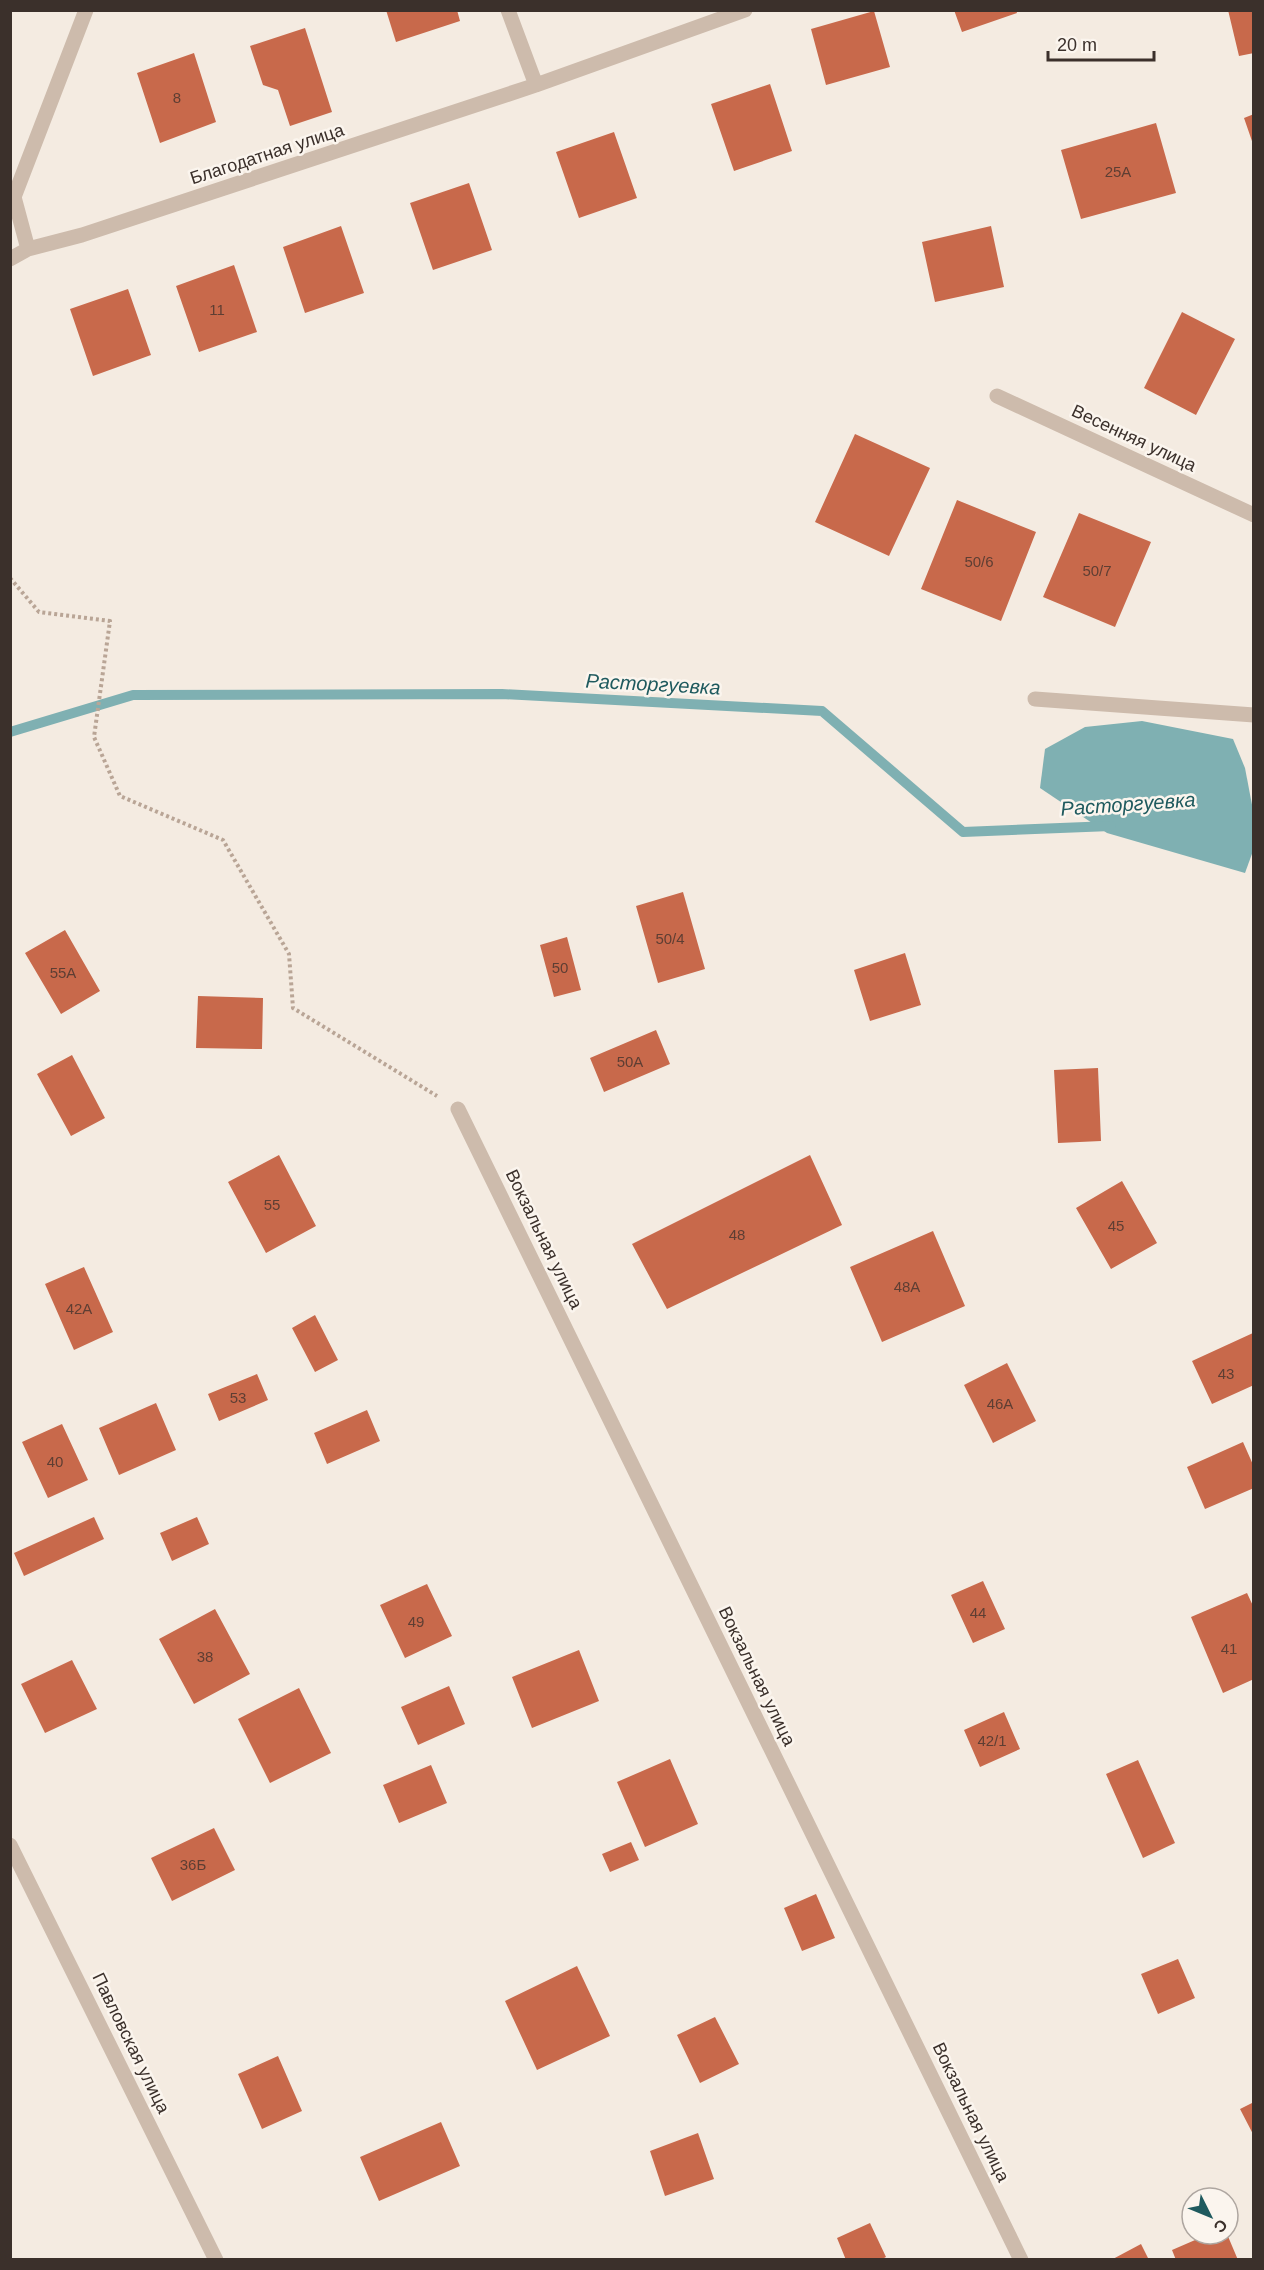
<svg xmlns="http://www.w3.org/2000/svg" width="1264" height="2270" viewBox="0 0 1264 2270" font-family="Helvetica,sans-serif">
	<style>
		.water { fill: #7fb0b2 }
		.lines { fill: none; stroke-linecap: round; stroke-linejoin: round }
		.stream { stroke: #7fb0b2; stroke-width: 10 }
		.building { fill: #c8694b }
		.path { stroke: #b9a596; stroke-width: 4; stroke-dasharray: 3 3; stroke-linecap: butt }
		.lane { stroke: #cdbbac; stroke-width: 15 }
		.street { stroke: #cdbbac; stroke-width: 15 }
		.labels { text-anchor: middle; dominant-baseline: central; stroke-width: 5; stroke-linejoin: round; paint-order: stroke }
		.number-label { font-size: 15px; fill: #5e3e33 }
		.street-label { font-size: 18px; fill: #3b302b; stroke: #fbf5ee }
		.water-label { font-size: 20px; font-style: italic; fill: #1f5a5e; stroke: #fbf5ee }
	</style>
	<rect width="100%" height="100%" fill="#f4ebe1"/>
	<path class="water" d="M 1142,721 L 1233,739 L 1245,768 L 1253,810 L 1253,851 L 1245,873 L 1107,833 L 1040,788 L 1045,749 L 1085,727 Z"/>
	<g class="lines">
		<path class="stream" d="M 10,732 L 133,695 L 502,694 L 822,711 L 963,832 L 1111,826"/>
	</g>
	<path class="building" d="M 386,10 L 457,10 L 460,21 L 396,42 Z
		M 954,10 L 1016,10 L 1017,13 L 962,32 Z
		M 1228,10 L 1254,10 L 1254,53 L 1239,56 Z
		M 874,11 L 890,67 L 826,85 L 811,29 Z
		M 305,28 L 332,112 L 290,126 L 278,90 L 263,85 L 250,46 Z
		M 194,53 L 216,122 L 160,143 L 137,73 Z
		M 770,84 L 792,151 L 734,171 L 711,104 Z
		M 1254,114 L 1254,144 L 1253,144 L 1244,118 Z
		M 1156,123 L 1176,193 L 1081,219 L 1061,150 Z
		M 614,132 L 637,198 L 579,218 L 556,152 Z
		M 469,183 L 492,250 L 433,270 L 410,203 Z
		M 341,226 L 364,293 L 305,313 L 283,247 Z
		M 991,226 L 1004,287 L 935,302 L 922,242 Z
		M 234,265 L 257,332 L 199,352 L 176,286 Z
		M 128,289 L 151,355 L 93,376 L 70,309 Z
		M 1182,312 L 1235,339 L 1196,415 L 1144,388 Z
		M 855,434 L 930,468 L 889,556 L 815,522 Z
		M 957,500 L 1036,532 L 1001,621 L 921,589 Z
		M 1079,513 L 1151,542 L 1115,627 L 1043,597 Z
		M 683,892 L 705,969 L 658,983 L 636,906 Z
		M 65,930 L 100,991 L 61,1014 L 25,953 Z
		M 567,937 L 581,990 L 554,997 L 540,945 Z
		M 905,953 L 921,1005 L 870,1021 L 854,970 Z
		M 198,996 L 263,998 L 262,1049 L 196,1048 Z
		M 656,1030 L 670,1064 L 604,1092 L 590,1058 Z
		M 72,1055 L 105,1118 L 71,1136 L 37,1074 Z
		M 1098,1068 L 1101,1141 L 1058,1143 L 1054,1070 Z
		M 279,1155 L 316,1226 L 266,1253 L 228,1182 Z
		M 810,1155 L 842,1225 L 667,1309 L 632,1244 Z
		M 1122,1181 L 1157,1243 L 1111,1269 L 1076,1208 Z
		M 933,1231 L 965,1306 L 882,1342 L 850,1267 Z
		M 84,1267 L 113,1332 L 74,1350 L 45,1284 Z
		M 315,1315 L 338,1360 L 315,1372 L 292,1328 Z
		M 1253,1333 L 1254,1385 L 1212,1404 L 1192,1361 Z
		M 1007,1363 L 1036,1421 L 993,1443 L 964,1385 Z
		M 257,1374 L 268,1400 L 219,1421 L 208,1394 Z
		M 156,1403 L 176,1450 L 119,1475 L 99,1428 Z
		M 367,1410 L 380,1441 L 327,1464 L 314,1433 Z
		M 62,1424 L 88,1480 L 48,1498 L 22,1442 Z
		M 1243,1442 L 1254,1467 L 1254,1488 L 1205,1509 L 1187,1467 Z
		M 94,1517 L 104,1539 L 24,1576 L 14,1553 Z
		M 197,1517 L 209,1544 L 172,1561 L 160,1533 Z
		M 983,1581 L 1005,1629 L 973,1643 L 951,1595 Z
		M 427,1584 L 452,1636 L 405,1658 L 380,1605 Z
		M 1247,1593 L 1254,1608 L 1254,1679 L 1223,1693 L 1191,1617 Z
		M 215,1609 L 250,1674 L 194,1704 L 159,1639 Z
		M 579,1650 L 599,1701 L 532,1728 L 512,1677 Z
		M 72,1660 L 97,1709 L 45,1733 L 21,1684 Z
		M 449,1686 L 465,1724 L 418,1745 L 401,1707 Z
		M 299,1688 L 331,1753 L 270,1783 L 238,1719 Z
		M 1004,1712 L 1020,1749 L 980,1767 L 964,1730 Z
		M 670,1759 L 698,1824 L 645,1847 L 617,1782 Z
		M 1138,1760 L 1175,1843 L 1143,1858 L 1106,1774 Z
		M 431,1765 L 447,1803 L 399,1823 L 383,1785 Z
		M 214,1828 L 235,1870 L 172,1901 L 151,1858 Z
		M 631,1842 L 639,1860 L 610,1872 L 602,1854 Z
		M 816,1894 L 835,1938 L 802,1951 L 784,1908 Z
		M 1178,1959 L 1195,1998 L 1158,2014 L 1141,1974 Z
		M 577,1966 L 610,2036 L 537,2070 L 505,2001 Z
		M 715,2017 L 739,2064 L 700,2083 L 677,2035 Z
		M 278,2056 L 302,2111 L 262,2129 L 238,2074 Z
		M 1254,2102 L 1254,2136 L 1240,2109 Z
		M 441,2122 L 460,2166 L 379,2201 L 360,2157 Z
		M 698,2133 L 714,2179 L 665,2196 L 650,2151 Z
		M 870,2223 L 886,2257 L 880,2260 L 846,2260 L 837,2238 Z
		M 1209,2234 L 1227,2234 L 1238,2260 L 1176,2260 L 1172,2250 Z
		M 1141,2244 L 1149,2260 L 1111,2260 Z"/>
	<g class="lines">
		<path class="path" d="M 10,578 L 39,612 L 110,621 L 94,737 L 120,796 L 223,840 L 289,954 L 293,1008 L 437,1096"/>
		<path class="lane" d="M 1035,699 L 1254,715"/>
		<path class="street" d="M 508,10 L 536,85
			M 28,249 L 14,197 L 86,10
			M 10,259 L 28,249 L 82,235 L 536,85 L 745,10
			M 997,396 L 1254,515
			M 458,1109 L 1021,2260
			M 10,1845 L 216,2260"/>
	</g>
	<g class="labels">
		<g class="number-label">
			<text x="177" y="97">8</text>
			<text x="1118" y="171">25А</text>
			<text x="217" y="309">11</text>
			<text x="979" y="561">50/6</text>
			<text x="1097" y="570">50/7</text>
			<text x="670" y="938">50/4</text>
			<text x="560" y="967">50</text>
			<text x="63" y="972">55А</text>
			<text x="630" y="1061">50А</text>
			<text x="272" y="1204">55</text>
			<text x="1116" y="1225">45</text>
			<text x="737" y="1234">48</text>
			<text x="907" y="1286">48А</text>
			<text x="79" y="1308">42А</text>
			<text x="1226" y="1373">43</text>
			<text x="238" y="1397">53</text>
			<text x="1000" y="1403">46А</text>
			<text x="55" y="1461">40</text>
			<text x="978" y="1612">44</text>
			<text x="416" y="1621">49</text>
			<text x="1229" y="1648">41</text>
			<text x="205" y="1656">38</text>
			<text x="992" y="1740">42/1</text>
			<text x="193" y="1864">36Б</text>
		</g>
		<g class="street-label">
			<text transform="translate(267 154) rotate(-18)">Благодатная улица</text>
			<text transform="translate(1134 438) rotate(25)">Весенняя улица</text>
			<text transform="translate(544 1239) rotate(64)">Вокзальная улица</text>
			<text transform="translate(757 1676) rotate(64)">Вокзальная улица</text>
			<text transform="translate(131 2043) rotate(64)">Павловская улица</text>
			<text transform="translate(971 2112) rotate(64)">Вокзальная улица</text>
		</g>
		<g class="water-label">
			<text transform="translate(653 684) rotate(3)">Расторгуевка</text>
			<text transform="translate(1128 804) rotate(-4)">Расторгуевка</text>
		</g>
	</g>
	<rect width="1264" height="2270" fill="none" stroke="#3b302b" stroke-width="24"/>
	<g transform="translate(1210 2216) rotate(133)"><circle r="28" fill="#fbf5ee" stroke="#aea6a0" stroke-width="1.5"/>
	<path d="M0-4.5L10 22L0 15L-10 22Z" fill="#1f5a5e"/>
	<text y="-9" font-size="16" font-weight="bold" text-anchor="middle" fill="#3b302b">С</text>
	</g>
	<path d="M1048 51v9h106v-9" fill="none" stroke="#3b302b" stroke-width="3"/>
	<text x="1057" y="51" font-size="18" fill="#3b302b" stroke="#fbf5ee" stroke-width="4.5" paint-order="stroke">20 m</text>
</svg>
